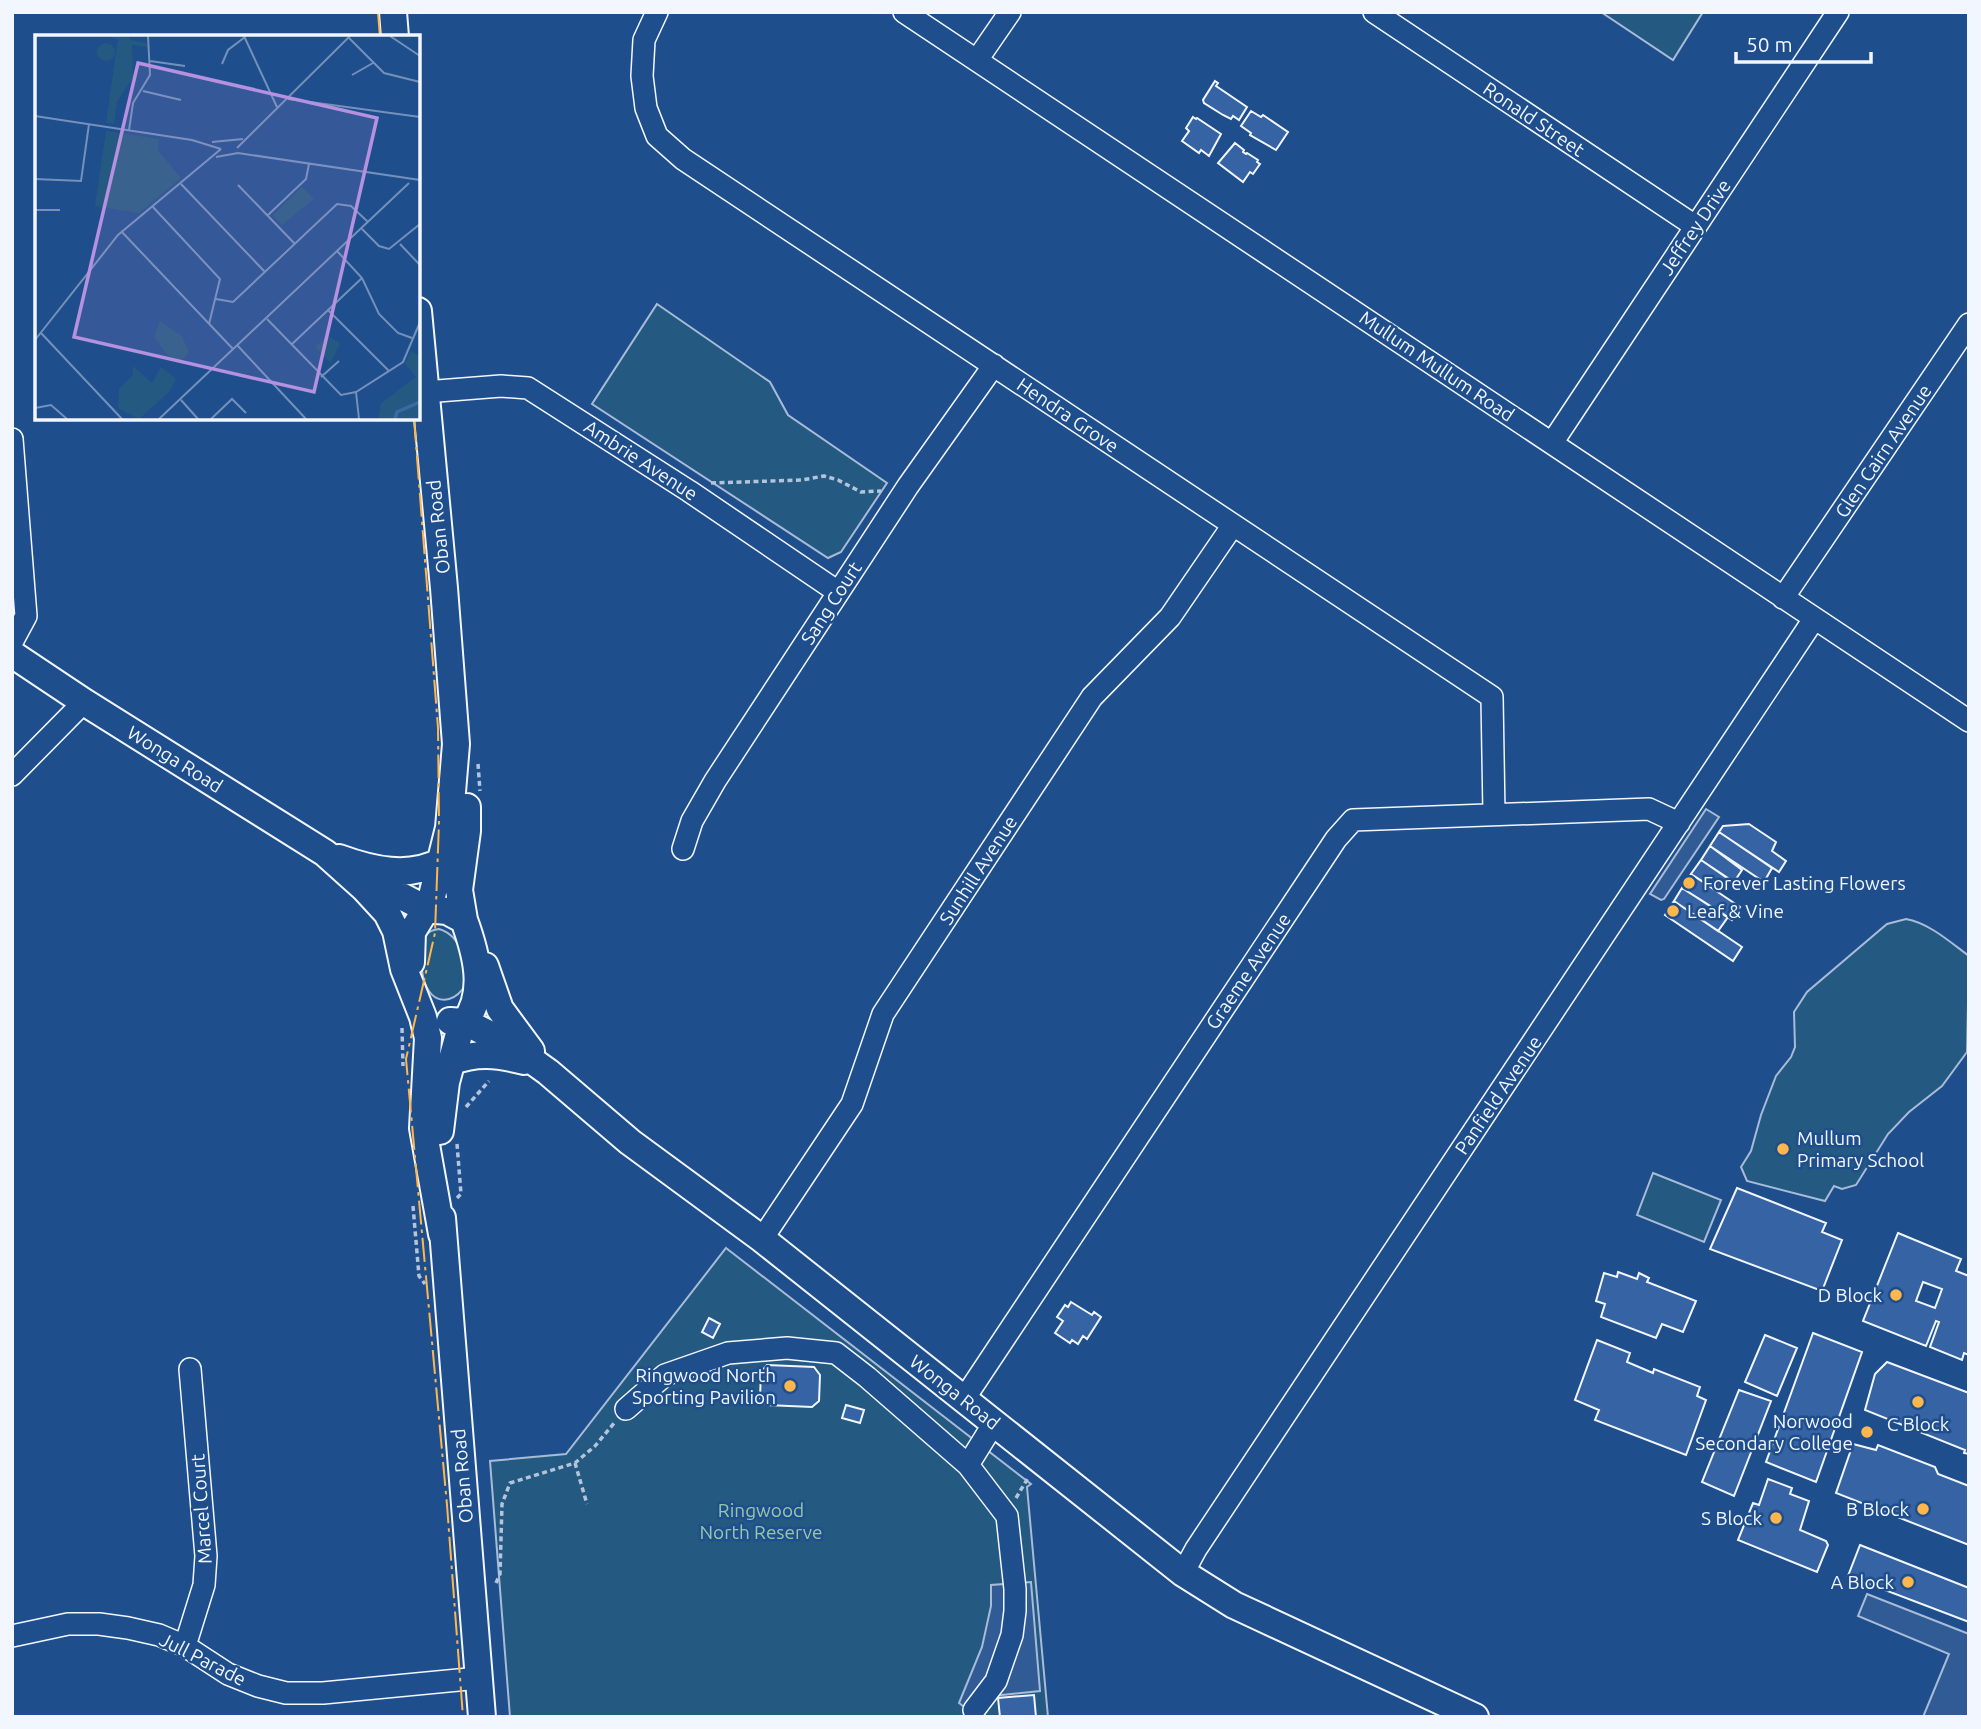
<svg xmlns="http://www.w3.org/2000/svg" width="1981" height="1729" viewBox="0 0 1981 1729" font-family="Ubuntu,sans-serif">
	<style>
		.green { fill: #245a82; stroke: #a8bbd7; stroke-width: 2 }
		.parking { fill: #305b95; stroke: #a8bbd7; stroke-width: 2 }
		.building { fill: #3563a3; stroke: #f2f6ff; stroke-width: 2; fill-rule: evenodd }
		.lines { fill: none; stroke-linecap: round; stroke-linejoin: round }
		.minor-casing { stroke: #f2f6ff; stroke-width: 24 }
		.major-casing { stroke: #f2f6ff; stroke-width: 30 }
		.path { stroke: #b3c4dc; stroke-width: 3.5; stroke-dasharray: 5 3.5; stroke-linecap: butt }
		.minor { stroke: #1f4e8c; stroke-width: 21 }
		.major { stroke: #1f4e8c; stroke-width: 26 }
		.power { stroke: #ffb74d; stroke-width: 2; stroke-dasharray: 24 5 3.5 5; stroke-linecap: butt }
		.poi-dot { fill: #ffb74d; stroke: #1f4e8c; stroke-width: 2.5 }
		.labels { text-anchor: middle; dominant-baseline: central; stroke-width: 5; stroke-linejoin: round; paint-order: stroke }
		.street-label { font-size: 19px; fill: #f2f6ff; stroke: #1f4e8c }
		.poi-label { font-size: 19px; fill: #f2f6ff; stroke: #1f4e8c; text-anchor: end }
		.park-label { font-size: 19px; fill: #97c8a6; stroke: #1f4e8c }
		.inset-river { fill: none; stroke: #3b69a3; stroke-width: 3.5 }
		.inset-road { fill: none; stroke: #7391ba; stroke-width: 2 }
		.view { fill: #b691df; fill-opacity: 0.15; stroke: #b691df; stroke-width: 3.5 }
		.inset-edge { fill: none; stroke: #f2f6ff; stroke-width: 3.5 }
	</style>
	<rect width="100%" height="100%" fill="#1f4e8c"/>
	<path class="green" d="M 1601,12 L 1703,12 L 1673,60 Z
		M 657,304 L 770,382 L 788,415 L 887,483 L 841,552 L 828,558 L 592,404 Z
		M 1906,919 C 1929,923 1950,942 1969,956 L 1967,1052 L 1942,1086 L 1909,1112 L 1888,1134 L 1856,1185 L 1842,1189 L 1834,1186 L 1825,1201 L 1747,1181 L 1741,1167 L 1751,1151 L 1761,1115 L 1776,1076 L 1791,1057 L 1795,1047 L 1794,1012 L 1807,992 L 1887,924 Z
		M 439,929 C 463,936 465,963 466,984 C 462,991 457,997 449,999 C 420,1006 417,954 425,937 C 428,931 433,930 439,929 Z
		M 1653,1173 L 1721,1200 L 1704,1242 L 1637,1215 Z
		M 726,1248 L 1031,1484 L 1027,1487 L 1048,1717 L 510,1717 L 490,1461 L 566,1454 Z"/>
	<path class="parking" d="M 1706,809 L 1719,817 L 1664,899 L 1661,900 L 1650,894 Z
		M 1031,1582 L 1040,1691 L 993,1696 L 976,1716 L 959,1703 L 982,1647 L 991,1606 L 991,1585 Z
		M 1867,1594 L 1969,1634 L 1969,1717 L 1923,1717 L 1949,1654 L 1858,1616 Z"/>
	<path class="building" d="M 1215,81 L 1218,83 L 1216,86 L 1247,107 L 1239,120 L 1233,116 L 1231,119 L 1223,115 L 1204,103 L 1203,100 Z
		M 1251,111 L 1261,117 L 1263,115 L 1288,132 L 1276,150 L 1250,135 L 1251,133 L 1241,126 Z
		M 1193,117 L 1196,119 L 1197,118 L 1221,134 L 1209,156 L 1201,150 L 1199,153 L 1182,141 L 1189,131 L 1186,128 Z
		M 1235,143 L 1244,150 L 1243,152 L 1246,154 L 1247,153 L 1258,160 L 1257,162 L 1260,164 L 1253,174 L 1250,172 L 1243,182 L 1218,163 Z
		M 1749,824 L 1776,842 L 1772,851 L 1786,861 L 1779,872 L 1719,832 L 1723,826 Z
		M 1719,832 L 1772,868 L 1764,882 L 1710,846 Z
		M 1710,846 L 1742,870 L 1734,882 L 1701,860 Z
		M 1701,860 L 1727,878 L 1718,891 L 1691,874 Z
		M 1691,874 L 1740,907 L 1732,920 L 1682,888 Z
		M 1682,888 L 1728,917 L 1718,931 L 1674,901 Z
		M 1674,901 L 1742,947 L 1733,961 L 1665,915 Z
		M 1737,1188 L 1826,1223 L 1822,1232 L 1842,1240 L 1822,1291 L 1710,1249 Z
		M 1898,1233 L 1961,1259 L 1956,1271 L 1969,1276 L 1969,1355 L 1964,1353 L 1962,1360 L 1930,1347 L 1939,1322 L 1936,1321 L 1926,1346 L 1863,1321 ZM 1923,1282 L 1942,1289 L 1935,1308 L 1916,1301 Z
		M 1618,1272 L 1637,1279 L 1639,1273 L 1649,1278 L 1647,1282 L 1696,1301 L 1683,1332 L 1662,1324 L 1656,1338 L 1601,1317 L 1605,1304 L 1596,1301 L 1604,1273 L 1617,1277 Z
		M 1071,1302 L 1092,1315 L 1094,1312 L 1101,1317 L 1087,1339 L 1083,1336 L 1078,1344 L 1072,1340 L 1070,1343 L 1055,1333 L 1063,1321 L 1057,1317 L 1065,1305 L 1068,1307 Z
		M 709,1318 L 720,1324 L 713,1338 L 702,1332 Z
		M 1813,1333 L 1862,1352 L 1816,1482 L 1766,1462 Z
		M 1765,1335 L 1797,1348 L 1777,1396 L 1745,1382 Z
		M 1597,1340 L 1630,1353 L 1627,1362 L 1653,1373 L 1654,1369 L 1700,1387 L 1697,1396 L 1706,1400 L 1686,1455 L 1595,1420 L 1599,1410 L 1575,1400 Z
		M 1887,1362 L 1969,1393 L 1969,1454 L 1964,1453 L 1965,1450 L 1865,1410 L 1875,1374 Z
		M 767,1365 L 814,1367 L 820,1375 L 819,1401 L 812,1407 L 766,1405 L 760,1398 L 761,1372 Z
		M 1739,1390 L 1771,1401 L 1734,1496 L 1702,1482 Z
		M 846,1405 L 864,1410 L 860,1423 L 842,1418 Z
		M 1853,1444 L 1876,1450 L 1878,1445 L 1935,1467 L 1938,1474 L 1969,1486 L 1969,1545 L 1836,1493 Z
		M 1768,1479 L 1792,1488 L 1790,1494 L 1809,1501 L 1800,1530 L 1826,1541 L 1828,1545 L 1817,1572 L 1738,1540 L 1753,1503 L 1759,1505 Z
		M 1860,1545 L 1969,1588 L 1969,1622 L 1848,1576 Z
		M 1034,1695 L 1036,1717 L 1000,1717 L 998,1698 Z"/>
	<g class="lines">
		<g class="minor-casing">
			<path id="minor" d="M 657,12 L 644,40 L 642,76 L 646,108 L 657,136 L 683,159 L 1492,697 L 1494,814
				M 904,12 L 1969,721
				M 1374,12 L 1695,226
				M 977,60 L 1010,12
				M 425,392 L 501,386 L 528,388 L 689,491 L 838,592
				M 12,439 L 26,616 L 12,642
				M 1552,443 L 1838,12
				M 1783,598 L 1969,324
				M 12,775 L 84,702
				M 683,849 L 692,821 L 715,781 L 908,486 L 994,365
				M 762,1239 L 852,1104 L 883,1014 L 1092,697 L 1170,617 L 1233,525
				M 964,1399 L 1336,839 L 1353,820 L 1649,809 L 1679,823
				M 626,1409 L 665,1375 L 728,1353 L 787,1348 L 836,1353 L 867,1377 L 968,1465 L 1007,1516 L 1015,1589 L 1015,1611 L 1012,1635 L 996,1681 L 974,1710
				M 968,1465 L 994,1423
				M 1183,1573 L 1196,1549 L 1814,619
				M 12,1636 L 68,1624 L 99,1624 L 128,1628 L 159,1635 L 185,1646 L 228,1674 L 258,1686 L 286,1693 L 323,1693 L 479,1678
				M 185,1646 L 204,1585 L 206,1556 L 190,1369"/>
		</g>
		<g class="major-casing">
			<path id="major" d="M 393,12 L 395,37
				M 418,311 L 444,588 L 456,744 L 449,828 L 429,908
				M 12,654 L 84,702 L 325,853 L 364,888 L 387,913 L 396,931 L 404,969 L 423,1017 L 428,1038 L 423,1128 L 442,1234
				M 339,858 C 372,870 409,879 442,861
				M 361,875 L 426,909
				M 464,920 L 459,890 L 467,831 L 467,807
				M 411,962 L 412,932 L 426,909 L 447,911 L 464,920 C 476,953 487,992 465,1022 L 450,1021
				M 485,966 L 500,1009 L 531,1051
				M 465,1022 L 509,1044 L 548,1072 L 630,1142 L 762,1239 L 1183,1573 L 1234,1605 L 1475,1717
				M 451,1062 C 476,1052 497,1054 524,1061
				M 440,1131 L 446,1082 L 462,1023
				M 442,1218 L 482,1717"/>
		</g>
		<path class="path" d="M 711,483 L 802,480 L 824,476 L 838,480 L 861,492 L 881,491
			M 478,764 L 480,791
			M 402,1028 L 403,1066
			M 466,1107 L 489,1081
			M 457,1144 L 461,1194 L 457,1198
			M 413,1206 L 419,1276 L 425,1284
			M 575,1463 L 587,1504
			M 1016,1498 L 1028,1478
			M 496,1583 L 500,1574 L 502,1504 L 510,1483 L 575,1463 L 595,1446 L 615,1422"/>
		<use href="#minor" class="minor"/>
		<use href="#major" class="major"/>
		<path class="power" d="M 378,12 L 380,37
			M 414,418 L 438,728 L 439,822 L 435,933 L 406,1059 L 447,1505 L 463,1717"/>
	</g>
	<g class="poi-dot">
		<circle cx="1689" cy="883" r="7"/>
		<circle cx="1673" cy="911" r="7"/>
		<circle cx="1783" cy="1149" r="7"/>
		<circle cx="1896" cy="1295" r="7"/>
		<circle cx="790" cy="1386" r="7"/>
		<circle cx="1918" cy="1402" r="7"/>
		<circle cx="1867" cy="1432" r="7"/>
		<circle cx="1923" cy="1509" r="7"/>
		<circle cx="1776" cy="1518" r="7"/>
		<circle cx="1908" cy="1582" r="7"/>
	</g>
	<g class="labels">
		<g class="street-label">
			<text transform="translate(1534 119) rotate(34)">Ronald Street</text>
			<text transform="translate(1695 227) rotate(-56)">Jeffrey Drive</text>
			<text transform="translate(1437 366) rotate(34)">Mullum Mullum Road</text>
			<text transform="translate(1068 415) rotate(34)">Hendra Grove</text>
			<text transform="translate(1883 451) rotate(-56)">Glen Cairn Avenue</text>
			<text transform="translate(641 460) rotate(33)">Ambrie Avenue</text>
			<text transform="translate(438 527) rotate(-96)">Oban Road</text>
			<text transform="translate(831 603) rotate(-57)">Sang Court</text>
			<text transform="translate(175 759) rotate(32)">Wonga Road</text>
			<text transform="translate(978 870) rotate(-57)">Sunhill Avenue</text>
			<text transform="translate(1248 971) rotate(-56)">Graeme Avenue</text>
			<text transform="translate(1498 1095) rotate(-56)">Panfield Avenue</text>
			<text transform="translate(955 1392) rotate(38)">Wonga Road</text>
			<text transform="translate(462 1476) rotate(-95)">Oban Road</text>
			<text transform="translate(201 1509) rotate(-94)">Marcel Court</text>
			<text transform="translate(203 1659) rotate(27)">Jull Parade</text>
		</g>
		<g class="poi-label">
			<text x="1703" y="883" text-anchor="start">Forever Lasting Flowers</text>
			<text x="1687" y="911" text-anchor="start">Leaf &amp; Vine</text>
			<text x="1797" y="1138" text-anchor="start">Mullum<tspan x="1797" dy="22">Primary School</tspan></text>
			<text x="1882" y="1295">D Block</text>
			<text x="776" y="1375">Ringwood North<tspan x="776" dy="22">Sporting Pavilion</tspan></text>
			<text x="1853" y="1421">Norwood<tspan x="1853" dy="22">Secondary College</tspan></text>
			<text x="1918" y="1424" text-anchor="middle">C Block</text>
			<text x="1909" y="1509">B Block</text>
			<text x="1762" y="1518">S Block</text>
			<text x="1894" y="1582">A Block</text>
		</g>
		<g class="park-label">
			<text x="761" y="1510">Ringwood<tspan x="761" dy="22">North Reserve</tspan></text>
		</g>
	</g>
	<g transform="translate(35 35)">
		<rect width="385" height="385" fill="#1f4e8c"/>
		<path d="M 72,1 L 94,1 L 95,5 L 112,8 L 112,12 L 97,10 L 98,42 L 82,67 L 79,89 L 71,88 L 83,4 ZM62 17a9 9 0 1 1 18 0a9 9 0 1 1-18 0ZM 71,96 L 124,104 L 123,115 L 146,143 L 104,178 L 60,171 ZM 267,152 L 279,164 L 247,190 L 238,180 ZM 125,286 L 147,301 L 154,317 L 147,325 L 133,321 L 119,302 ZM 292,301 L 305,308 L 296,328 L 280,312 ZM 376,316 L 385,321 L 385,384 L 343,384 L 346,368 L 381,342 L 370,329 ZM 98,331 L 117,348 L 126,332 L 141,344 L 134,357 L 104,384 L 83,373 L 84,354 L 98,340 Z" fill="#245a82"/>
		<path class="inset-river" d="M 360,384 L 362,377 L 385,367"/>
		<path class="inset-road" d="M 209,1 L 242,72M 355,1 L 385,21M 313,2 L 349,38 L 385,47M 115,26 L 150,31M 187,29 L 193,15 L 210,2M 317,40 L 338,28M 108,56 L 146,65M 253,64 L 385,82M 0,81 L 157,105 L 186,114M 94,95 L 98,68 L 115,40 L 113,1M 177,107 L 208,104M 202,113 L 315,1M 181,122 L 203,118 L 385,145M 0,144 L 46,146 L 54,89M 146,149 L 230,237M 203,150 L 260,209M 117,171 L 185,244 L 174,289M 0,175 L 25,175M 233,180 L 271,144 L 274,129M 327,194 L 344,211 L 354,214 L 385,189M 86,196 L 198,314M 365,209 L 385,230M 302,216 L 327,243 L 344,279 L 363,298 L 377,303M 181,264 L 198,267 L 302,169 L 316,171 L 333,187M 293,275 L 354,336M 232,284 L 306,360 L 321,357 L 368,327 L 385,287M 6,298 L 87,384M 0,305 L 83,200 L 186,114M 202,310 L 271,384M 256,310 L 327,243M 286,342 L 304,326M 321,357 L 324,384M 146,365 L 163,384M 0,373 L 16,370 L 32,384M 124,384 L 374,148M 176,384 L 197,364 L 211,378"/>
		<path class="view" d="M 103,28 L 342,83 L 279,357 L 39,302 Z"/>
		<rect width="385" height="385" class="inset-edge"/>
	</g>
	<rect width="1981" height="1729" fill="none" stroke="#f2f6ff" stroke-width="28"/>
	<path d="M1736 52v10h135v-10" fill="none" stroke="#f2f6ff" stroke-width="3.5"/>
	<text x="1746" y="52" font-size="21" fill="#f2f6ff" stroke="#1f4e8c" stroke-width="5" paint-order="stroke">50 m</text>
</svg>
